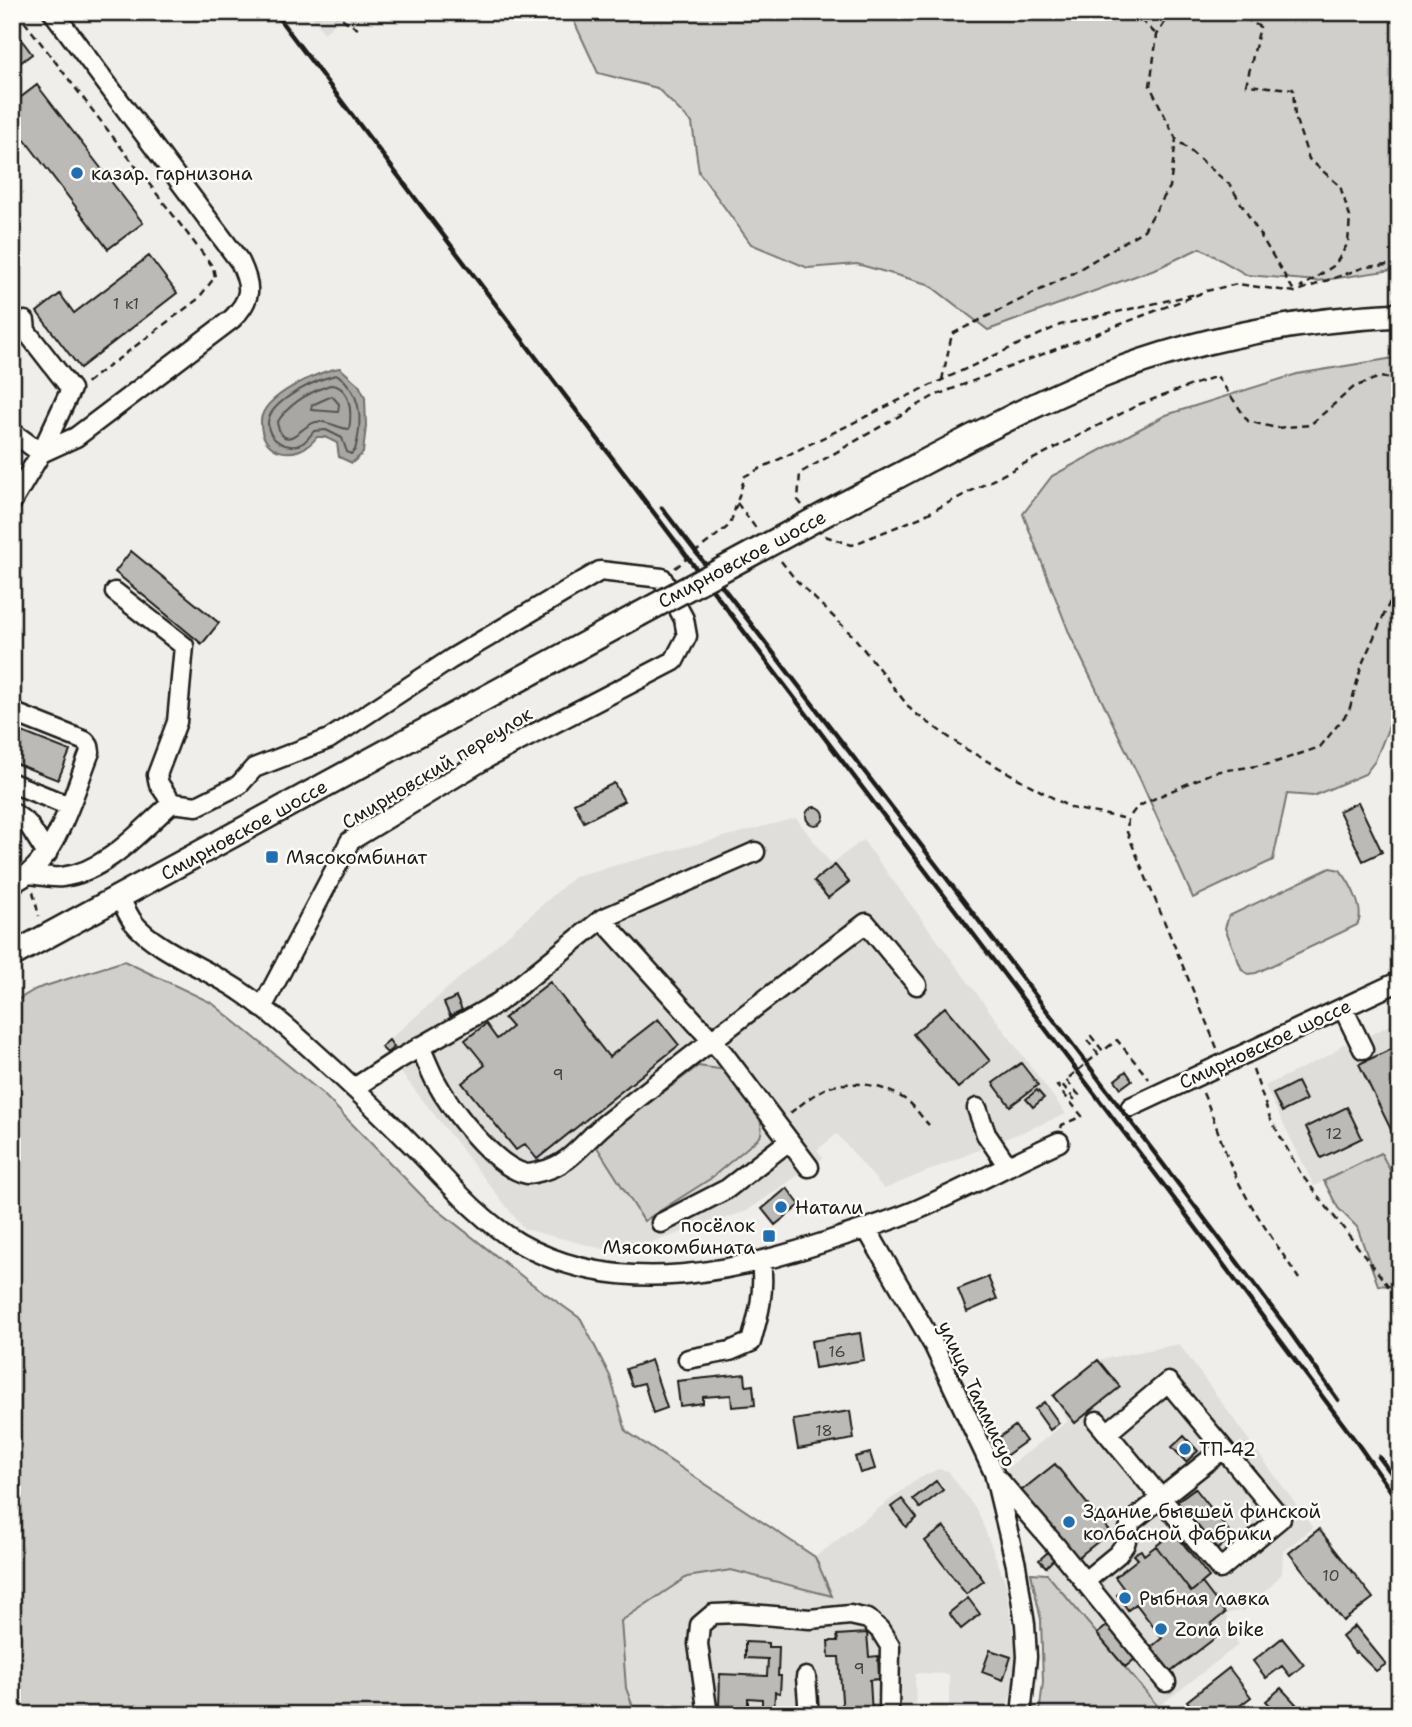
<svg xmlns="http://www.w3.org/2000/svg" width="1412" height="1727" viewBox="0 0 1412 1727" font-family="'Shantell Sans',sans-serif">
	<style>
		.built { fill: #e0deda }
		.green { fill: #d0cfcc; stroke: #767674; stroke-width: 2 }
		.water { fill: #a8a7a3; stroke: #706f6d; stroke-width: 2 }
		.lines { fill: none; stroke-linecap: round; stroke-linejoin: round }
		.shore { stroke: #545452; stroke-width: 2 }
		.building { fill: #bbbab6; stroke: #1c1c1c; stroke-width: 2 }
		.minor-casing { stroke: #1c1c1c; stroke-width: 23 }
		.major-casing { stroke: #1c1c1c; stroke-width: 28 }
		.path { stroke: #1c1c1c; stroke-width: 2.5; stroke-dasharray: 7 5; stroke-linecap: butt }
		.minor { stroke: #fdfcf7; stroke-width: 18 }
		.major { stroke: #fdfcf7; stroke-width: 23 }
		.rail { stroke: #1c1c1c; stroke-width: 4.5 }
		.major-bridge-casing { stroke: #1c1c1c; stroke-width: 28; stroke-linecap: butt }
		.major-bridge { stroke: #fdfcf7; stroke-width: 23 }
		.poi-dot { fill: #1f6fb2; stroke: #fdfcf7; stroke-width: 2.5 }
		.labels { text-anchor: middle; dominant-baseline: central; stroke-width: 5; stroke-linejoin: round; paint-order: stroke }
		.number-label { font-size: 16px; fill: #444442 }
		.poi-label { font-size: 19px; fill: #1c1c1c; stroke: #fdfcf7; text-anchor: start }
		.street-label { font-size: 19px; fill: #1c1c1c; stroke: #fdfcf7 }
	</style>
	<rect width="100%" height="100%" fill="#f0eeea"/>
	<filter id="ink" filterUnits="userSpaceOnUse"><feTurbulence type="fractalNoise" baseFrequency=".0143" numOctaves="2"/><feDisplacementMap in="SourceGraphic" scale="14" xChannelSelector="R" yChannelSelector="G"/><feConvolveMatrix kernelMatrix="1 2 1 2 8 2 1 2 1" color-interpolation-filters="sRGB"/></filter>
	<g filter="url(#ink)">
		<path class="built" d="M 309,12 L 350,12 L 324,33 Z
			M 796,818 L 831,864 L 863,840 L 1066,1114 L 884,1189 L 837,1134 L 817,1150 L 823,1158 L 747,1211 L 619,1253 L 524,1229 L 381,1047 L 575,876 Z
			M 1400,1020 L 1400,1173 L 1393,1176 L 1381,1153 L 1314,1186 L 1265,1086 L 1333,1053 L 1342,1044 L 1354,1043 Z
			M 1179,1344 L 1313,1528 L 1283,1551 L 1282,1573 L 1271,1586 L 1244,1610 L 1225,1614 L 1238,1645 L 1158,1707 L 1047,1574 L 1046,1567 L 1039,1560 L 1060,1540 L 1006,1469 L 1068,1421 L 1053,1396 L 1098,1360 Z
			M 938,1469 L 948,1471 L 978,1512 L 1006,1584 L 1017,1664 L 1006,1715 L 949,1715 L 949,1674 L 915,1673 L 916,1715 L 636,1715 L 626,1688 L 621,1621 L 687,1577 L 731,1570 L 832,1595 L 815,1557 L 916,1480 Z"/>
		<path class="green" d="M 574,12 L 1400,12 L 1400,269 L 1317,281 L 1247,275 L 1200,248 L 1160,267 L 988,330 L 928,284 L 857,264 L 808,268 L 751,244 L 699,172 L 692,123 L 657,88 L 598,73 L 573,19 Z
			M 1400,357 L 1400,699 L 1375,761 L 1365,774 L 1313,796 L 1287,794 L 1273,860 L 1193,898 L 1140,779 L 1070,635 L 1023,514 L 1052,476 L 1166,415 L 1297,374 Z
			M 1330,868 L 1340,870 C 1350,882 1366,911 1357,925 L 1256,973 L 1248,974 L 1242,970 L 1225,928 L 1229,916 Z
			M 124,961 L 212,1003 L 322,1093 L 429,1203 L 528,1281 L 581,1319 L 610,1376 L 626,1431 L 815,1557 L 832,1596 L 731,1570 L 687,1577 L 621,1621 L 626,1688 L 636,1715 L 12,1715 L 12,1003 L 36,989 Z
			M 698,1066 L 726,1070 C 738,1087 769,1116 760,1137 L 710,1179 L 644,1221 L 595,1144 Z
			M 1381,1153 L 1393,1176 L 1400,1173 L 1400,1287 L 1378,1285 L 1357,1227 L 1338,1208 L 1324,1181 Z
			M 1031,1573 L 1047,1574 L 1165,1715 L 1039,1715 L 1043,1682 L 1041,1620 Z"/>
		<path class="water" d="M 340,368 L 359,385 L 365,397 L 366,426 L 363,453 L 352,463 L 339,457 L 337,443 L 325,437 L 317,437 C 297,463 259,455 261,420 C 263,396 318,371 340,368 Z"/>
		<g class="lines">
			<path class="shore" d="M 338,375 C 363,394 363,422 355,450 L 351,454 L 347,452 L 342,438 L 326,430 L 314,431 C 311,435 307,440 303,443 C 288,452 267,440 268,422 C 270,401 319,377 338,375 Z
				M 330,385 C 351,385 352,414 349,429 C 338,429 329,420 316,422 C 302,424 285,456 277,423 C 288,404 310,392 330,385 Z
				M 332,396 L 339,404 L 338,412 L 311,410 L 312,405 Z"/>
		</g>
		<path class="building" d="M 12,27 L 32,54 L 12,69 Z
			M 37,85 L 143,223 L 108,249 L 12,123 L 12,104 Z
			M 149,256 L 177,293 L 80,368 L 37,312 L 60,294 L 74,313 Z
			M 131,551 L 219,623 L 202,644 L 115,572 Z
			M 12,728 L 70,751 L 58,780 L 12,762 Z
			M 614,783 L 624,801 L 584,822 L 574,803 Z
			M 1358,802 L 1382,852 L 1363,861 L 1339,811 Z
			M806 816a9 9 0 1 1 18 0a9 9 0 1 1-18 0Z
			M 835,865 L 849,882 L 828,898 L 814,881 Z
			M 550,982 L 609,1057 L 658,1019 L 679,1045 L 537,1159 L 525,1144 L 516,1150 L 462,1083 L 485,1065 L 465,1040 L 486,1024 L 497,1039 L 512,1027 L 504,1018 Z
			M 456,997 L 462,1010 L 450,1016 L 444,1003 Z
			M 945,1007 L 990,1061 L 958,1088 L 913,1034 Z
			M 389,1040 L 394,1047 L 387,1053 L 381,1047 Z
			M 1400,1045 L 1400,1138 L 1396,1140 L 1359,1064 Z
			M 1021,1063 L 1038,1085 L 1010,1106 L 993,1083 Z
			M 1126,1071 L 1132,1080 L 1121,1088 L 1115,1080 Z
			M 1297,1082 L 1306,1100 L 1282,1112 L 1273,1094 Z
			M 1037,1090 L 1044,1098 L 1033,1107 L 1026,1099 Z
			M 1347,1107 L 1362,1138 L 1321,1158 L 1306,1127 Z
			M 787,1188 L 800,1205 L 775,1225 L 762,1209 Z
			M 988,1277 L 997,1299 L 967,1312 L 958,1289 Z
			M 860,1333 L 864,1360 L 815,1368 L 811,1341 Z
			M 651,1360 L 667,1408 L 653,1413 L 644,1383 L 632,1386 L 626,1369 Z
			M 1098,1360 L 1120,1387 L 1075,1423 L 1053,1396 Z
			M 745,1374 L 746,1386 L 753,1385 L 755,1405 L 732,1407 L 731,1395 L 703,1397 L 703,1403 L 680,1406 L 677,1381 Z
			M 1044,1402 L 1059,1423 L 1050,1430 L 1035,1409 Z
			M 850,1411 L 854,1439 L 798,1449 L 793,1420 Z
			M 1015,1426 L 1026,1441 L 1004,1457 L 993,1442 Z
			M 1184,1436 L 1198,1451 L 1186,1462 L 1172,1447 Z
			M 870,1453 L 875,1469 L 860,1473 L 855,1457 Z
			M 1055,1464 L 1110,1532 L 1076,1559 L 1021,1491 Z
			M 936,1481 L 943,1490 L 920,1508 L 913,1499 Z
			M 1195,1488 L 1233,1536 L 1214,1552 L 1175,1503 Z
			M 902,1499 L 917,1518 L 906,1527 L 891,1507 Z
			M 944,1527 L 984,1581 L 966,1594 L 925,1541 Z
			M 1319,1529 L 1373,1598 L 1343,1621 L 1289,1553 Z
			M 1174,1532 L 1209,1577 L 1191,1592 L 1156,1546 Z
			M 1156,1546 L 1191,1592 L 1202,1583 L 1225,1613 L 1211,1624 L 1219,1635 L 1168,1674 L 1149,1649 L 1162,1638 L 1136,1604 L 1128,1610 L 1117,1595 L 1124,1589 L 1115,1577 L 1138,1559 L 1134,1555 L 1137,1552 L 1141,1550 L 1144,1555 Z
			M 1048,1552 L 1054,1559 L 1046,1567 L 1039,1560 Z
			M 968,1598 L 980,1614 L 961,1629 L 949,1613 Z
			M 1108,1625 L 1136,1658 L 1125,1667 L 1097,1634 Z
			M 1355,1626 L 1386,1664 L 1376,1671 L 1357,1652 L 1355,1653 L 1342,1637 Z
			M 867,1633 L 869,1657 L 878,1656 L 879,1679 L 870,1680 L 872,1715 L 843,1715 L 839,1657 L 829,1657 L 828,1641 L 838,1641 L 837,1635 Z
			M 1282,1638 L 1304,1665 L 1290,1676 L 1282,1666 L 1266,1678 L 1253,1661 Z
			M 745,1642 L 768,1643 L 768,1647 L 779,1647 L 778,1676 L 781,1676 L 780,1693 L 775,1692 L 774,1715 L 762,1715 L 762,1699 L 748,1698 L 748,1710 L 719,1709 L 720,1674 L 767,1676 L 768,1659 L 745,1658 Z
			M 990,1650 L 1011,1657 L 1003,1680 L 982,1672 Z
			M 1229,1668 L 1251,1697 L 1228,1715 L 1198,1715 L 1187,1701 Z
			M 1281,1688 L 1296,1704 L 1285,1715 L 1279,1715 L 1266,1701 Z"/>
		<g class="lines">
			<g class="minor-casing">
				<path id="minor" d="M 25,321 L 26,331 L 71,389 L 41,453 L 76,437 L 232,319 C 252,299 252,287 240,262 L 53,12
					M 12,432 L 41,453 L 12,502
					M 12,712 L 85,741 L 89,746 L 90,752 C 74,791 55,868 12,883
					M 12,783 L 69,806
					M 172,803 L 197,806 L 239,785 L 254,768 L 329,739 L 451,659 L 600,571 L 662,578 L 684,619 L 687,636 L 674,661 L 489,757 L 350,841 L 262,1008
					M 12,812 L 28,824 L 47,854
					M 29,874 C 39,875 52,878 62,877 C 106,872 141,830 172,803 L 159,784 L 157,775 L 177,722 L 184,646 L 115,592
					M 120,898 C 124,906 128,915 133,922 C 155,950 210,970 240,991 C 264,1007 287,1027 309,1047 C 346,1080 382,1114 417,1150 C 448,1182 480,1220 519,1243 C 621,1301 743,1271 846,1235 C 871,1227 896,1219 919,1209 C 967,1188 1012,1163 1059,1142
					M 602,919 L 723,1053 L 809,1167
					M 1343,1008 L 1363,1049
					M 420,1046 C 425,1058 430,1070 435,1080 C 450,1108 495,1168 527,1174 C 531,1174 538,1172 542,1171 C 570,1165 584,1141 605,1124 C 691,1056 778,989 866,923 L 917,985
					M 354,1088 L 394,1062 L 499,1002 L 602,919 L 755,852
					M 1131,1107 L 1400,981
					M 977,1108 L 986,1134 L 1007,1165
					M 661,1223 L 727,1189 L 789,1141
					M 866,1228 L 934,1346 L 994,1473 L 1016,1565 L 1025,1624 L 1027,1657 L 1021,1715
					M 688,1359 L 730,1351 L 751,1342 C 759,1314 765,1291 761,1262
					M 1097,1421 L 1220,1569 L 1281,1518 L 1168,1382 L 1107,1433
					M 998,1479 L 1055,1545 L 1166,1682
					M 1084,1582 L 1118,1554 L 1125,1544 L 1131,1522 L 1223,1449
					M 806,1677 L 809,1715
					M 708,1715 L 698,1644 L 700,1625 L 713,1614 L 738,1613 L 810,1619 L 850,1615 L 868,1619 L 880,1630 L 890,1646 L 889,1715"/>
			</g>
			<g class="major-casing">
				<path id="major" d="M 842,505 C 927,462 1011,413 1099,377 C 1196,338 1296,320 1400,315
					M 12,955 L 638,615"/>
			</g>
			<path class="path" d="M 17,12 L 213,267 L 215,277 L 198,299 L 85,384
				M 332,12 L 358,29
				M 1132,12 L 1157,35
				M 1171,12 L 1157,35 L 1150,86 L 1176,139 L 1230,185 L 1294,291
				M 1234,12 L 1260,27 L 1246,85 L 1293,89 L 1295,117 L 1309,159 L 1340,186 L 1350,217 L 1348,243 L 1335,265 L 1300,288
				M 1206,291 L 1237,284 L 1295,292 L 1365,267 L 1400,264
				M 942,380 L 952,334 L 1068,276 L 1144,230 L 1170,187 L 1176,139
				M 737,503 L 758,531
				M 802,505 L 798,500 L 800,473 L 934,396 L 1207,291
				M 825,536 L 852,545 L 921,517 L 1140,404 L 1217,376 L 1248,421 L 1276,428 L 1310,425 L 1354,387 L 1380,377 L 1400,380
				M 781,561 L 795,579 L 854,637 L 912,711 L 964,748 L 1071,808 L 1128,819
				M 675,568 L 730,525 L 745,476 L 912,394 L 1060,325 L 1196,294
				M 1400,751 L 1396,775 L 1400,808
				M 33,892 L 39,916
				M 1217,1048 L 1127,832 L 1128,819 L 1137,807 L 1162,795 L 1214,772 L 1270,764 L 1320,747 L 1349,711 L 1362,664 L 1400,579
				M 1253,1069 L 1270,1118 L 1301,1174 L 1400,1301
				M 1203,1093 C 1214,1117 1221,1143 1232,1168 C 1249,1207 1276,1243 1299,1279
				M 790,1113 C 802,1104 813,1094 827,1088 C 853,1078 890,1086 911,1104 C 917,1110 923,1119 929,1125
				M 1061,1128 L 1062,1125 L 1082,1116 L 1057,1086 L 1061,1083 L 1074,1099 L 1079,1095 L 1066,1080 L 1098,1054 L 1087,1040 L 1091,1036 L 1103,1051 L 1117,1040 L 1149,1079"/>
			<use href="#minor" class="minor"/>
			<use href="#major" class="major"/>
			<path class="rail" d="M 274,12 L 1163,1184 L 1355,1440 L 1400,1504
				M 662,508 L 957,892 L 1285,1325 L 1338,1400
				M 1379,1457 L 1400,1485"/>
			<g class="major-bridge-casing">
				<path id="major-bridge" d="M 638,615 L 842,505"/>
			</g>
			<use href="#major-bridge" class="major-bridge"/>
		</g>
	</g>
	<g class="poi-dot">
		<circle cx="77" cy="173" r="7"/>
		<rect x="265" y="850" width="14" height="14" rx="3.5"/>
		<circle cx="781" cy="1207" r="7"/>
		<rect x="762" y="1229" width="14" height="14" rx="3.5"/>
		<circle cx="1185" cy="1449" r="7"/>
		<circle cx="1069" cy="1522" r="7"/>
		<circle cx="1125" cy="1598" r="7"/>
		<circle cx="1161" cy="1629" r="7"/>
	</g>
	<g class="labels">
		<g class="number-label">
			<text x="126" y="303">1 к1</text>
			<text x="558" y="1074">9</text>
			<text x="1334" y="1133">12</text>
			<text x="837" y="1351">16</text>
			<text x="824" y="1430">18</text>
			<text x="1331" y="1575">10</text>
			<text x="859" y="1668">9</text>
		</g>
		<g class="poi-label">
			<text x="91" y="173">казар. гарнизона</text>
			<text x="286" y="857">Мясокомбинат</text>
			<text x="795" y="1207">Натали</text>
			<text x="755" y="1225" text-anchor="end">посёлок<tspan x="755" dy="22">Мясокомбината</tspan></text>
			<text x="1199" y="1449">ТП-42</text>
			<text x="1083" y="1511">Здание бывшей финской<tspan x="1083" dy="22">колбасной фабрики</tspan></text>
			<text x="1139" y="1598">Рыбная лавка</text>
			<text x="1175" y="1629">Zona bike</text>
		</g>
		<g class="street-label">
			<text transform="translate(742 559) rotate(-28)">Смирновское шоссе</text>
			<text transform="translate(437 768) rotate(-31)">Смирновский переулок</text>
			<text transform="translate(244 830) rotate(-29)">Смирновское шоссе</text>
			<text transform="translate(1265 1044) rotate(-25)">Смирновское шоссе</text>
			<text transform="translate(977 1394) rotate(65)">улица Таммисуо</text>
		</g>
	</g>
	<rect width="1412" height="1727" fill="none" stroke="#fdfcf7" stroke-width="42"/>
	<rect x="21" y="21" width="1370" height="1685" fill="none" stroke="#1c1c1c" stroke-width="2.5" filter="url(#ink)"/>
</svg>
